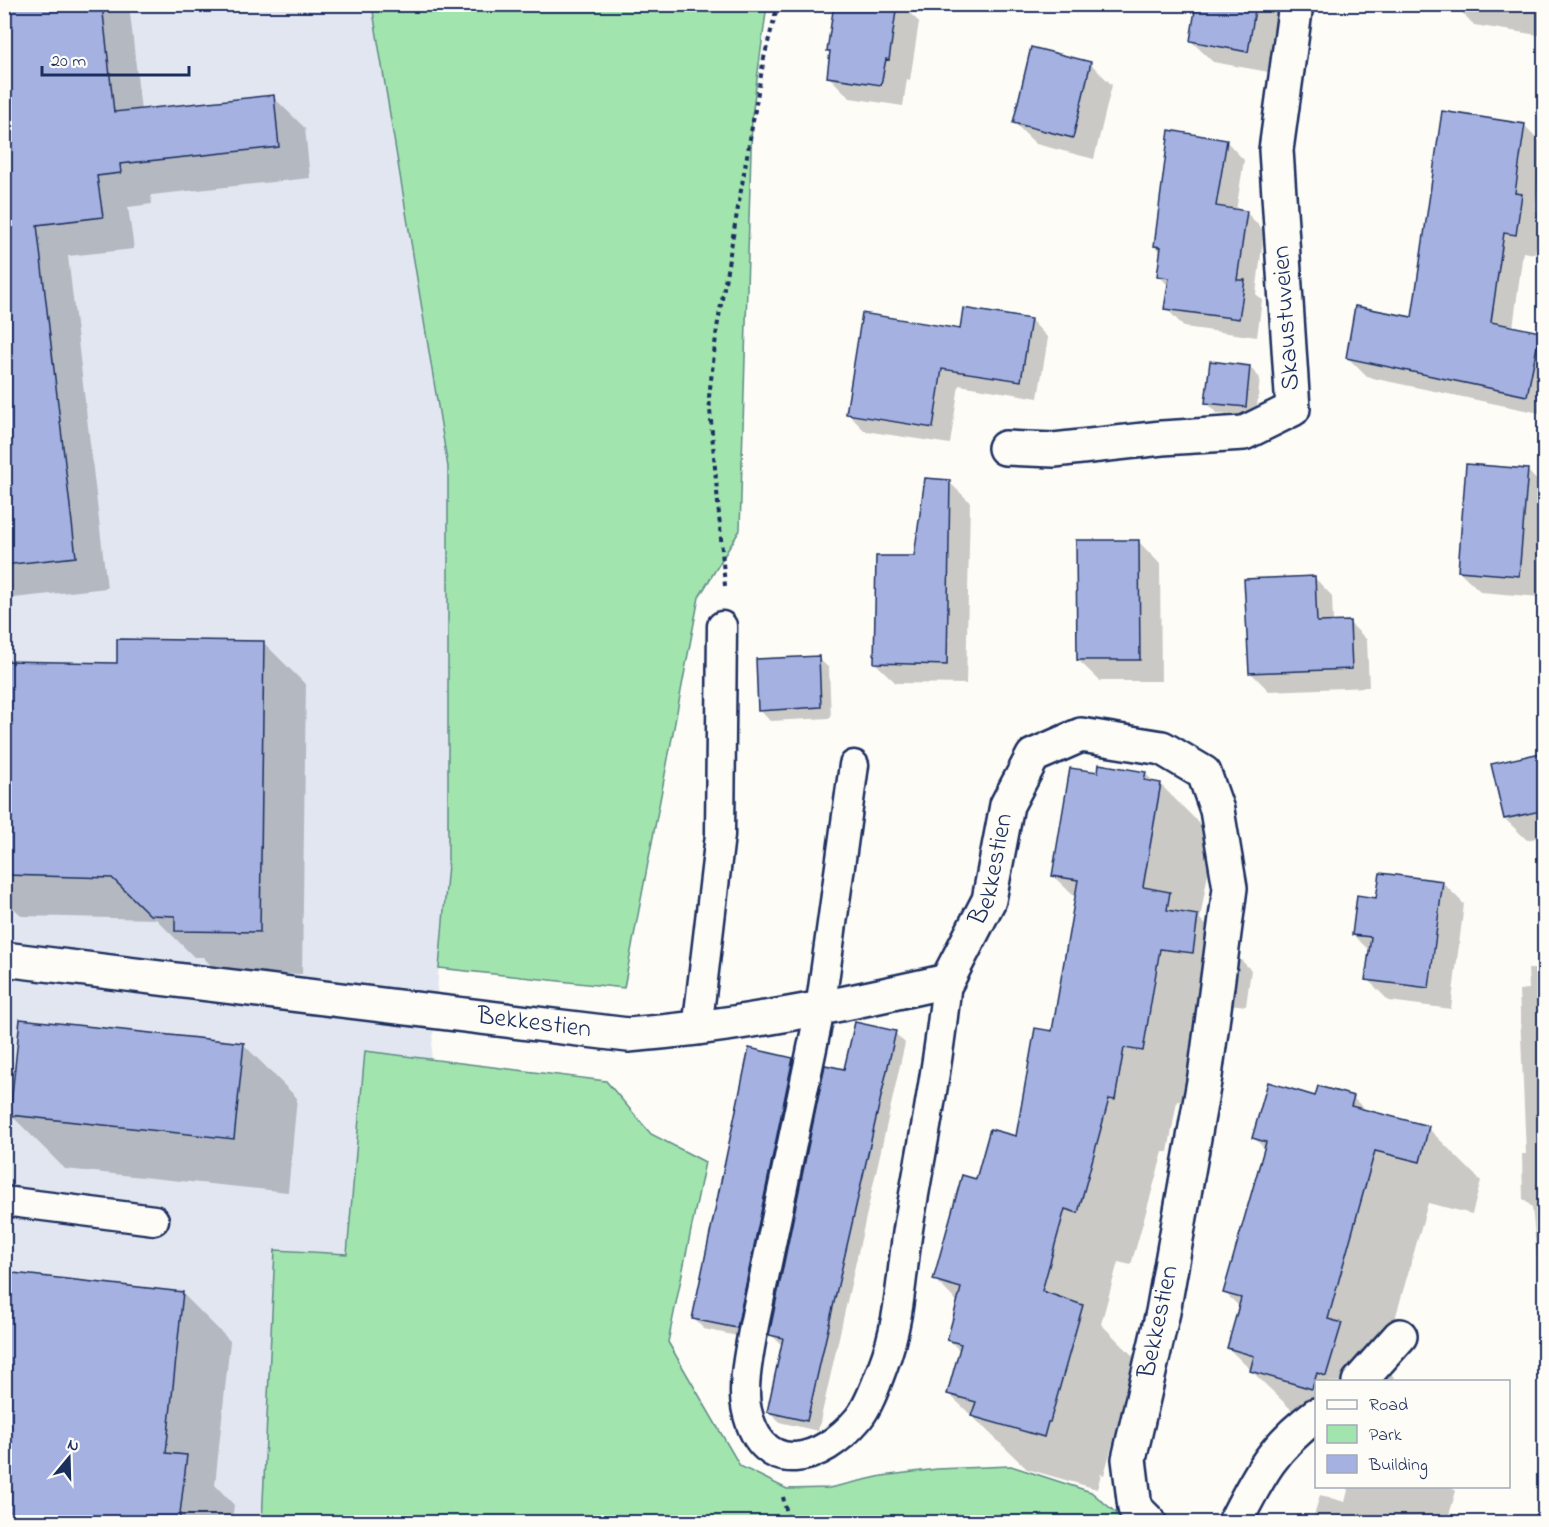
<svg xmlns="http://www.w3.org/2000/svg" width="1549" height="1527" viewBox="0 0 1549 1527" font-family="'Indie Flower',sans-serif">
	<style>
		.built { fill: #e2e6f0 }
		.green { fill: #a2e4ae; stroke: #5e8a86; stroke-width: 1.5 }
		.shadow { fill: #0003 }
		.building { fill: #a4b1e1; stroke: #1b2f5e; stroke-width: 1.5 }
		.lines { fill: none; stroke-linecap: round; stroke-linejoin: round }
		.service-casing { stroke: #1b2f5e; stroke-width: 33 }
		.minor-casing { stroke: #1b2f5e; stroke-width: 38 }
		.path { stroke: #1b2f5e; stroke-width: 4; stroke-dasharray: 4.5 4.5; stroke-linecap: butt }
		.service { stroke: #fdfcf7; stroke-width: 28 }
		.minor { stroke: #fdfcf7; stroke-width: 33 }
		.labels { text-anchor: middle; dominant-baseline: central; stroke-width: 5; stroke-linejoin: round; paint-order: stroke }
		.street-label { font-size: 26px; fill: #1b2f5e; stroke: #fdfcf7 }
	</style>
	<rect width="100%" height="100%" fill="#fdfcf7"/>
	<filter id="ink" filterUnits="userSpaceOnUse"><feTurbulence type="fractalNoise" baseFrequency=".0167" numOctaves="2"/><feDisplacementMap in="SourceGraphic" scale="12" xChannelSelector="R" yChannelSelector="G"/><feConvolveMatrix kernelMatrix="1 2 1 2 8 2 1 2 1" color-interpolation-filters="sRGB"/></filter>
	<g filter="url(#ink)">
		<path class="built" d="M 5,5 L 372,5 L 448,467 L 448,864 L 431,1059 L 365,1052 L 347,1254 L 275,1250 L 262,1522 L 5,1522 Z"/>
		<path class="green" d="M 372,5 L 767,5 L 752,116 L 740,530 L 699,597 L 624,988 L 439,968 L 448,864 L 448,467 Z
			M 365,1051 L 606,1081 L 651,1134 L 705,1162 L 668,1342 L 740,1466 L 787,1489 L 829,1488 L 882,1476 L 937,1469 L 1011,1466 L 1091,1492 L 1127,1522 L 262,1522 L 275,1250 L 347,1254 Z"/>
		<path class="shadow" d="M 4,4 L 129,4 L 141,111 L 273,97 L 305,128 L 310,178 L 151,195 L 152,204 L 128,207 L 134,249 L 68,256 L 107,588 L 4,599 Z
			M 835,4 L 901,4 L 919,22 L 910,80 L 907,79 L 903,106 L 850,98 L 828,76 L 832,53 L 829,50 Z
			M 1198,4 L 1281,4 L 1269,72 L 1213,62 L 1191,41 Z
			M 1454,4 L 1544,4 L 1544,36 L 1474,25 Z
			M 1090,63 L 1112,85 L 1094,159 L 1036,144 L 1014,123 Z
			M 1524,125 L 1544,145 L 1535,209 L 1541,215 L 1535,254 L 1523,252 L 1513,328 L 1540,333 L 1544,338 L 1544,414 L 1367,377 L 1347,357 L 1414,319 Z
			M 1226,141 L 1244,160 L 1236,211 L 1246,212 L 1264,231 L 1256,294 L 1262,300 L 1257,337 L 1184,327 L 1166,308 L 1169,286 L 1159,276 L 1162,253 L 1155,246 Z
			M 1031,320 L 1048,338 L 1038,398 L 959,385 L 950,444 L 865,431 L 848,414 L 961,330 Z
			M 1250,367 L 1260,378 L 1256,417 L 1217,413 L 1206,402 Z
			M 1527,470 L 1544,488 L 1544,543 L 1540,597 L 1481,592 L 1459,571 Z
			M 949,482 L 970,502 L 966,684 L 896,683 L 875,663 L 915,558 Z
			M 1139,542 L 1160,564 L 1161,681 L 1100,681 L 1078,660 Z
			M 1314,577 L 1332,596 L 1333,623 L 1349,622 L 1367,640 L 1369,687 L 1269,691 L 1250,672 Z
			M 264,643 L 306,685 L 302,974 L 218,973 L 203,957 L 194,957 L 156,919 L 22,916 L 4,899 L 4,663 L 119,664 Z
			M 818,658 L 829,668 L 831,718 L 770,721 L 760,710 Z
			M 1544,753 L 1544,836 L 1527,840 L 1505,819 Z
			M 1145,773 L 1156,784 L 1160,784 L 1214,838 L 1200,919 L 1251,970 L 1246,1006 L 1213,1002 L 1196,1104 L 1177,1101 L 1168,1152 L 1163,1152 L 1131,1265 L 1118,1262 L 1101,1324 L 1136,1359 L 1104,1475 L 1101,1474 L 1097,1489 L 1027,1469 L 948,1393 L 960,1351 L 948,1339 L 958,1303 L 935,1279 L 977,1181 L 1018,1138 L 1054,1033 L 1076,898 L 1053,876 L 1099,774 Z
			M 1442,882 L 1464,904 L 1451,1009 L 1389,1001 L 1367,979 L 1371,952 L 1353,935 Z
			M 1528,969 L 1544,969 L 1544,1312 L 1542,1310 L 1532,1207 L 1523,1199 L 1522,1154 L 1526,1154 L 1519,990 L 1529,989 Z
			M 895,1033 L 905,1043 L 818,1431 L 779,1422 L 768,1411 L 783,1346 L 771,1335 L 846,1070 Z
			M 243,1044 L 297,1098 L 288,1192 L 65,1169 L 11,1115 Z
			M 792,1059 L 803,1070 L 747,1338 L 704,1329 L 693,1318 Z
			M 1316,1098 L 1353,1098 L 1368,1112 L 1428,1128 L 1481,1181 L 1472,1214 L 1428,1203 L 1382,1365 L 1394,1377 L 1393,1382 L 1316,1382 L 1316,1427 L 1305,1423 L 1228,1348 L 1240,1307 L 1225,1293 L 1266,1150 L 1254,1138 Z
			M 4,1274 L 183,1294 L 230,1341 L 215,1485 L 234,1505 L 232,1522 L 4,1522 Z
			M 1349,1486 L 1451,1486 L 1456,1491 L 1447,1522 L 1312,1522 L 1320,1495 L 1345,1502 Z"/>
		<path class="building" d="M 4,4 L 102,4 L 114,112 L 274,95 L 279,147 L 120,164 L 121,173 L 97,176 L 103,217 L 37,225 L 76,557 L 4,565 Z
			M 834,4 L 897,4 L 889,60 L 886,59 L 881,85 L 827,77 L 830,51 L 827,51 Z
			M 1196,4 L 1256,4 L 1248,52 L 1190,41 Z
			M 1031,47 L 1091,62 L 1073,138 L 1013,123 Z
			M 1442,111 L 1525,124 L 1515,193 L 1522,194 L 1516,235 L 1504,233 L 1491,322 L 1540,332 L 1527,396 L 1346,358 L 1355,306 L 1412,317 Z
			M 1169,130 L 1227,140 L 1216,206 L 1247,211 L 1237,280 L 1245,280 L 1239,319 L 1164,309 L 1169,278 L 1157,276 L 1161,247 L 1154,246 Z
			M 963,308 L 1031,319 L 1021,381 L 942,369 L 933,428 L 846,414 L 862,313 L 960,329 Z
			M 1210,361 L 1250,366 L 1246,407 L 1205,403 Z
			M 1466,464 L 1528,469 L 1519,576 L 1458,571 Z
			M 925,478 L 950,480 L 947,665 L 874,663 L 876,556 L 914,556 Z
			M 1076,540 L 1139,540 L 1140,660 L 1077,660 Z
			M 1315,576 L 1317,622 L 1350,621 L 1352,669 L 1249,673 L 1244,579 Z
			M 117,639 L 264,641 L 260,932 L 175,931 L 175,916 L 150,915 L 112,878 L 4,875 L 4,661 L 117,663 Z
			M 819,656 L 821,707 L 758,711 L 756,659 Z
			M 1545,752 L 1545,810 L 1504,819 L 1491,764 Z
			M 1099,764 L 1146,772 L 1144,780 L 1161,783 L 1143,887 L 1170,892 L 1167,910 L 1198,915 L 1193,953 L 1160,949 L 1143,1051 L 1124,1048 L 1115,1100 L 1109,1099 L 1078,1213 L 1065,1209 L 1042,1291 L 1083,1305 L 1050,1422 L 1048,1422 L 1044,1437 L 971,1416 L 976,1402 L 947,1394 L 961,1344 L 947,1340 L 961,1288 L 933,1280 L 962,1175 L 976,1179 L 990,1129 L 1016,1136 L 1035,1028 L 1052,1031 L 1078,880 L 1052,876 L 1070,768 L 1098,772 Z
			M 1380,873 L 1443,881 L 1429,988 L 1365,980 L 1371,937 L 1352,935 L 1357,895 L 1376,898 Z
			M 20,1019 L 244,1043 L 234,1139 L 10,1115 Z
			M 855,1022 L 896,1031 L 807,1421 L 767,1412 L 783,1338 L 769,1335 L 825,1065 L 844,1069 Z
			M 749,1048 L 793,1058 L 737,1328 L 692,1319 Z
			M 1268,1082 L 1315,1096 L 1318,1086 L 1354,1096 L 1351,1106 L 1429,1126 L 1420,1162 L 1375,1151 L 1328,1319 L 1342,1323 L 1326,1376 L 1317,1373 L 1312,1389 L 1250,1371 L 1254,1356 L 1227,1348 L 1241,1298 L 1223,1293 L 1266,1142 L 1252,1138 Z
			M 4,1272 L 183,1292 L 166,1453 L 187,1455 L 179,1522 L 4,1522 Z"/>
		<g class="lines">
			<g class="service-casing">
				<path id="service" d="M 854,765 L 820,1010 L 754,1325 C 750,1349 741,1387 747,1411 C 763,1480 822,1462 858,1419 C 869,1406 877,1382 883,1366 C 901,1320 901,1271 909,1223 C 923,1142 939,1062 947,981
					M 697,1030 L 720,835 L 722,626
					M 4,1201 L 154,1220"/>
			</g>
			<g class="minor-casing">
				<g id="minor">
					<path d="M 1005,448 L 1054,450 L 1162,438 L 1244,433 L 1293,409 L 1276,150 L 1296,4"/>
					<path id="s1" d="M 4,959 L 628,1035 C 737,1027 841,1005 947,981 L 989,900 L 1007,805 L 1033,756 L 1081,735 L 1162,748 L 1204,773 L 1217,810 L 1230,888 L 1205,1076 L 1163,1312 L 1129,1459 L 1135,1508 L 1149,1522"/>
					<path d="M 1359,1382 L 1400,1336"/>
					<path d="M 1235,1522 C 1259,1475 1272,1448 1316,1415"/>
				</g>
			</g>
			<path class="path" d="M 725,586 L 709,397 L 717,328 L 764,58 L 778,4
				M 783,1497 L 789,1522"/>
			<use href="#service" class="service"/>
			<use href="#minor" class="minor"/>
		</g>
	</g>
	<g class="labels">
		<g class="street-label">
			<text transform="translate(1287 318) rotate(-94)">Skaustuveien</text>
			<text stroke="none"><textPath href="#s1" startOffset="1074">Bekkestien</textPath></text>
			<text stroke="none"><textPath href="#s1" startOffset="534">Bekkestien</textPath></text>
			<text transform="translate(1159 1322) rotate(-78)">Bekkestien</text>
		</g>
	</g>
	<rect width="1549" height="1527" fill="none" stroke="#fdfcf7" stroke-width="24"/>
	<rect x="12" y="12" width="1525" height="1503" fill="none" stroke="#1b2f5e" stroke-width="2" filter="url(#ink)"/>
	<rect x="1315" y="1380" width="195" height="108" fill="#fdfcf7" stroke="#a3aaba" stroke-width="1.5"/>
	<rect x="1327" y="1400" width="30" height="9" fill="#fdfcf7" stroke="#a3aaba" stroke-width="1.5"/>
	<text x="1369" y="1410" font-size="18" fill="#1b2f5e">Road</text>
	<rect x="1327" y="1425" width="30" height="18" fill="#a2e4ae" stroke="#a3aaba" stroke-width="1.5"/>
	<text x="1369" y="1440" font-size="18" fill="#1b2f5e">Park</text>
	<rect x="1327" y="1455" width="30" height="18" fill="#a4b1e1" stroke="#a3aaba" stroke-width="1.5"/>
	<text x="1369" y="1470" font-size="18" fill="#1b2f5e">Building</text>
	<g transform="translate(69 1458) rotate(19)" stroke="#fdfcf7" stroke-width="4.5" paint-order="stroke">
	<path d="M0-4.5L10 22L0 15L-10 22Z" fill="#1b2f5e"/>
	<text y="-9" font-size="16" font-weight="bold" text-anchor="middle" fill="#1b2f5e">N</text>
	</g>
	<path d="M42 66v9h147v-9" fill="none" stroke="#1b2f5e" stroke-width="3"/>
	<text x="51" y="66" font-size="18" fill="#1b2f5e" stroke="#fdfcf7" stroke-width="4.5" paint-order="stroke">20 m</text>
</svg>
